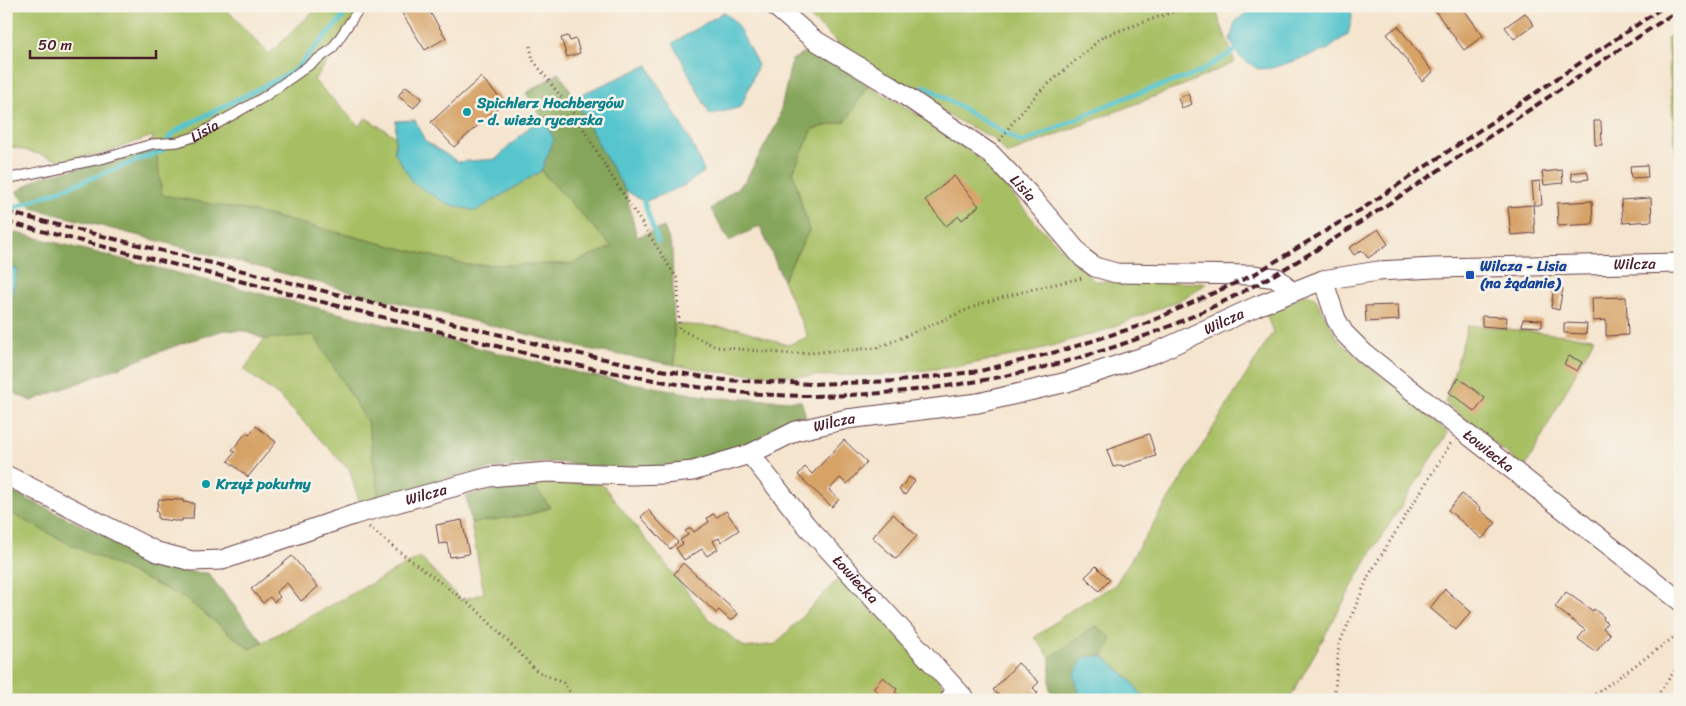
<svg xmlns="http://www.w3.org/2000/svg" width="1686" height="706" viewBox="0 0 1686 706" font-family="Sriracha,sans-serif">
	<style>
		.green { fill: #a7bf64; stroke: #786f48 }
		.forest { fill: #85a65a; stroke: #686242 }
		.water { fill: #57c5cd; stroke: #50727c }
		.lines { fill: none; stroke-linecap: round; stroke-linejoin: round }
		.stream { stroke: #57c5cd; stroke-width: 5 }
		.building { fill: #d6a266 }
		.service-casing { stroke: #643d44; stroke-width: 11 }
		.minor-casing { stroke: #643d44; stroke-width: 21 }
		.path { stroke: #643d44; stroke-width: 3; stroke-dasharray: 1 4; stroke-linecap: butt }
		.service { stroke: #fff; stroke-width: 9 }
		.minor { stroke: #fff; stroke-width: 19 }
		.rail { stroke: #4a1f2b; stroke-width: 4; stroke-dasharray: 8 4; stroke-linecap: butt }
		.culture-dot { fill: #0f9aa8; stroke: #f7f3e8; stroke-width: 2 }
		.transit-dot { fill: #1a4fb4; stroke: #f7f3e8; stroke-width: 2 }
		.labels { text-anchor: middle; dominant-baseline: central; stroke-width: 5; stroke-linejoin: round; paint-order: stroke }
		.culture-label { font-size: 15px; font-weight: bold; fill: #0d838f; stroke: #f7f3e8; text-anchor: start }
		.street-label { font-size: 15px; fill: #4a1f2b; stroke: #f7f3e8 }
		.transit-label { font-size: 15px; font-weight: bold; fill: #164399; stroke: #f7f3e8; text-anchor: start }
	</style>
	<rect width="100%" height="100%" fill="#f7f3e8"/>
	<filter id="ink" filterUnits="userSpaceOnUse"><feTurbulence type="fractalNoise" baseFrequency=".02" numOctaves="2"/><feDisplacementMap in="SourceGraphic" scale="10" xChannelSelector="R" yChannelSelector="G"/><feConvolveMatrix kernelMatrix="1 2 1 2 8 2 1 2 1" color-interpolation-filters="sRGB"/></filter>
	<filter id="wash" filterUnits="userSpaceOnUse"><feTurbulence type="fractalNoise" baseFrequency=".0096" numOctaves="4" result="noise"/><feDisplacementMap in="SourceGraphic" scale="20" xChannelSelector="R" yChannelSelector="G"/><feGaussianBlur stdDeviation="1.12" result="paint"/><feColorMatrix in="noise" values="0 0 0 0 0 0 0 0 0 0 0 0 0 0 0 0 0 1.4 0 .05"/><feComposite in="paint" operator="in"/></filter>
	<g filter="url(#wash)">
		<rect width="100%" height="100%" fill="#f5e5cf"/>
		<path class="green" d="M 6,6 L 223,6 L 269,54 L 319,6 L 370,6 L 314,80 L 359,126 L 366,118 L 395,136 L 395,153 L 476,211 L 541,171 L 613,247 L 571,264 L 468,265 L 255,212 L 161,195 L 156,150 L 152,136 L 105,153 L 63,161 L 6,145 Z
			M 798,6 L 1214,6 L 1235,62 L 1184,85 L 1007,154 L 993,138 L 949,116 L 865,62 L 835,40 Z
			M 1680,31 L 1680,178 L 1679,178 L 1676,156 L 1667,38 Z
			M 868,85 L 936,125 L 988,165 L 1034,221 L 1094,281 L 1208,283 L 1178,301 L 1105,330 L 1027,353 L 960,366 L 883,375 L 802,376 L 717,372 L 675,365 L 674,324 L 737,328 L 788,345 L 808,337 L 783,280 L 809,231 L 793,172 L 813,129 L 846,121 Z
			M 1303,295 L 1314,296 L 1339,341 L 1362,362 L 1394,385 L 1448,433 L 1369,556 L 1289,700 L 1145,700 L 1131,680 L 1103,656 L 1112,639 L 1096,626 L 1050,658 L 1035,637 L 1073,609 L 1115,585 L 1273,332 L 1266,314 Z
			M 1468,325 L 1594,338 L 1525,468 L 1445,403 Z
			M 314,335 L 368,423 L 379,498 L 360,505 L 350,471 L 280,397 L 244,370 L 264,339 Z
			M 530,481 L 602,484 L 709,619 L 745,648 L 776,644 L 841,576 L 957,700 L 6,700 L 6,509 L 62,540 L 183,597 L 250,649 L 420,557 L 461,600 L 484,593 L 471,523 L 528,515 L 550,508 Z"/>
		<path class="forest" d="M 812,48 L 868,85 L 846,121 L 813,129 L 793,172 L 809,231 L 783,280 L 760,226 L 729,241 L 711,209 L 745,181 L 778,122 L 792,60 Z
			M 559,73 L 575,97 L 602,151 L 625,190 L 637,237 L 664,227 L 672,248 L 675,365 L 587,349 L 351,291 L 32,208 L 16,192 L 41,177 L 156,150 L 162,195 L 255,212 L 468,265 L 571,264 L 612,247 L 541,171 L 553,139 L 541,116 L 526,93 Z
			M 6,232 L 21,234 L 583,374 L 715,398 L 801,401 L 806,416 L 746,444 L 693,463 L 634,469 L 549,462 L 490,469 L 456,476 L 379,498 L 368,423 L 314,335 L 264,339 L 244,331 L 224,330 L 183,343 L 31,401 L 6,389 L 6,317 L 18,269 L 6,267 Z
			M 530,481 L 550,507 L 528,515 L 471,523 L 466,496 Z
			M 6,489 L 151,558 L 185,572 L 208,573 L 263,642 L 250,649 L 183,597 L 62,540 L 6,511 Z
			M 1096,626 L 1112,639 L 1103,656 L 1084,657 L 1079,692 L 1087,700 L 1057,700 L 1050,690 L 1050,658 Z"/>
		<path class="water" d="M 1254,6 L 1351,6 L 1352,18 L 1348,34 L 1327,50 L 1272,68 L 1258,69 L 1240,57 L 1230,40 L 1235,22 Z
			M 724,12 L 736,23 L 758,65 L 741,107 L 710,115 L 673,43 Z
			M 648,65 C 665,102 691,134 704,172 L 685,185 L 644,202 L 625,190 L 602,151 L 575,97 Z
			M 541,116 L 554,139 L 541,171 L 476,211 L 447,204 L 413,183 L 395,153 L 396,121 L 415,120 L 425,141 L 458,162 L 496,159 Z
			M 6,267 L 18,269 L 6,317 Z
			M 1103,656 L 1131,680 L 1145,700 L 1087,700 L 1079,692 L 1074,675 L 1084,657 Z"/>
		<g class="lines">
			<path class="stream" d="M 924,86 L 1022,143 L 1124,98 L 1196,74 L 1241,47
				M 644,202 L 658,242
				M 6,211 L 162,151 L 170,136 L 181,128 L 294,71 L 342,18 L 348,6"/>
		</g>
		<g id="blocks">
			<path class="building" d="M 406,6 L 426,6 L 446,38 L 425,50 L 400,10 Z
				M 1435,6 L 1471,6 L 1465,11 L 1483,36 L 1464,50 L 1433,8 Z
				M 1525,13 L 1534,25 L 1514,39 L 1505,27 Z
				M 1398,26 L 1433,72 L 1422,81 L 1387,34 Z
				M 568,36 L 570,41 L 576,39 L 580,53 L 567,57 L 561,38 Z
				M 481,77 L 504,102 L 454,147 L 431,122 Z
				M 406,86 L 422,98 L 414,108 L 398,96 Z
				M 1188,94 L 1192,104 L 1182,108 L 1178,98 Z
				M 1594,121 L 1601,121 L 1602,145 L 1595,145 Z
				M 1647,165 L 1648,177 L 1631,178 L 1630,166 Z
				M 1562,170 L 1563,183 L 1544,185 L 1542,172 Z
				M 1587,171 L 1589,179 L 1572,181 L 1571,173 Z
				M 954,176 L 979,206 L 962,220 L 959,216 L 946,226 L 925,200 Z
				M 1540,181 L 1542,205 L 1534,205 L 1532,182 Z
				M 1651,198 L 1652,221 L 1623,223 L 1621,200 Z
				M 1592,201 L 1593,224 L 1558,226 L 1557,203 Z
				M 1533,205 L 1535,233 L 1511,235 L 1508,207 Z
				M 1378,229 L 1388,244 L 1368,258 L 1362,250 L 1354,255 L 1349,248 Z
				M 1554,287 L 1563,288 L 1559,310 L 1551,308 Z
				M 1626,297 L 1628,335 L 1606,336 L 1606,320 L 1593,321 L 1592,298 Z
				M 1398,305 L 1399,320 L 1366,322 L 1365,306 Z
				M 1482,316 L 1507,317 L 1506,328 L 1482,326 Z
				M 1523,319 L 1542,320 L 1542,327 L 1522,326 Z
				M 1564,323 L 1587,324 L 1586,334 L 1564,333 Z
				M 1569,356 L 1582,362 L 1577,371 L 1564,364 Z
				M 1459,378 L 1485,398 L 1475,412 L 1449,392 Z
				M 256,426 L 276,442 L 248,477 L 228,461 L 235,452 L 232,450 L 246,433 L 249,435 Z
				M 1149,434 L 1156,456 L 1122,467 L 1122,465 L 1113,467 L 1107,450 L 1116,447 L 1115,446 Z
				M 844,440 L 867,462 L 847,484 L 840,478 L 829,490 L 839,499 L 832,507 L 798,475 L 805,467 L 812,474 Z
				M 909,477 L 915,481 L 905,495 L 899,490 Z
				M 1462,494 L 1481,508 L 1480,510 L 1496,523 L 1482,539 L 1448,510 Z
				M 159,499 L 183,500 L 183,502 L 194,503 L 193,519 L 182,519 L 182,521 L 175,521 L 158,519 L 158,513 L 156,511 Z
				M 648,510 L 678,542 L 670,549 L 641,517 Z
				M 726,511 L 739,530 L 721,542 L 719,538 L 713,541 L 718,549 L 707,556 L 702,549 L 684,560 L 676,548 L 683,544 L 680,540 L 688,535 L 685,531 L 691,528 L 694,532 L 709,522 L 707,518 L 713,514 L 717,517 Z
				M 893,514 L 917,536 L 896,559 L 872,537 Z
				M 462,520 L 469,554 L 450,557 L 447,543 L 439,544 L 436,525 Z
				M 292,556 L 318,587 L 301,601 L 287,583 L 276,592 L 280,597 L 274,602 L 270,597 L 263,603 L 251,589 Z
				M 683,563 L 738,614 L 731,621 L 719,610 L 716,613 L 674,574 Z
				M 1096,566 L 1110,580 L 1099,591 L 1085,577 Z
				M 1445,589 L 1471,612 L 1456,630 L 1430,608 Z
				M 1566,592 L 1593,611 L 1594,609 L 1604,617 L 1603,619 L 1607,623 L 1603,628 L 1610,634 L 1596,652 L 1578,639 L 1585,630 L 1555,607 Z
				M 1018,663 L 1039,682 L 1033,688 L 1038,693 L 1031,700 L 1004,700 L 993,690 Z
				M 883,677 L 897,689 L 895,692 L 905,700 L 874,700 L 880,694 L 873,688 Z"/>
		</g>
	</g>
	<g filter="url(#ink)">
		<use href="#blocks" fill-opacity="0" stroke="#643d44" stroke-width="1"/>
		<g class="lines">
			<g class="service-casing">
				<g id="service">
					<path id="s1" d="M 6,179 L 105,158 L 152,144 L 178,142 L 194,137 L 264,97 L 332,49 L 361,6"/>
					<path d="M 943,700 L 953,687"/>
				</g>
			</g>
			<g class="minor-casing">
				<g id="minor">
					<path id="s2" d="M 775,6 L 813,39 L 891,86 L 991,154 L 1028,193 L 1083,258 L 1095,267 L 1116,273 L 1253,275 L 1277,278 L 1283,283 L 1290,292"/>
					<path id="s3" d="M 1323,280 L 1336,319 L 1344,333 L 1364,353 L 1680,601"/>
					<path id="s4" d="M 750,454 L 806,525 L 966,700"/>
					<path id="s5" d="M 6,475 L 157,552 L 192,561 L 222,560 L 353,515 L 489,477 L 548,472 L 631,475 L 664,474 L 693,471 L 750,454 L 796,431 L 847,419 L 978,403 L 1067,382 L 1155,353 L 1257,306 L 1323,280 L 1378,271 L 1434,268 L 1680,263"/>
				</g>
			</g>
			<path class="path" d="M 530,46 L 533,60 L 577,118 L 609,172 L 678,280 L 679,329 L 717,347 L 792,354 L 877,348 L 983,303 L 1033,289 L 1082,278
				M 1000,141 L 1009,127 L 1038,93 L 1104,36 L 1190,6
				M 369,527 L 401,553 L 476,609 L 537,671 L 563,683 L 576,700
				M 1334,700 L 1339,645 L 1369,575 L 1451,443
				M 1587,700 L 1680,633
				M 1654,700 L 1680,663"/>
			<use href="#service" class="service"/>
			<use href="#minor" class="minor"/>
			<path class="rail" d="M 6,212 L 557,349 L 642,367 L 724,380 L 811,384 L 899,381 L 980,371 L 1064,350 L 1145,324 L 1253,275 L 1365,207 L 1665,6
				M 6,222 L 556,361 C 641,378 725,396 812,396 C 927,395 1043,375 1150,334 C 1254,294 1347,232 1439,170 C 1519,117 1599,63 1680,9"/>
		</g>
	</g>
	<g class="culture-dot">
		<circle cx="467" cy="112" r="5"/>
		<circle cx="206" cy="484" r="5"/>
	</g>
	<rect class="transit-dot" x="1465" y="270" width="10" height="10" rx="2.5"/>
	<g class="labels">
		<g class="culture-label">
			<text x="477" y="103">Spichlerz Hochbergów<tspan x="477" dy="17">- d. wieża rycerska</tspan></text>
			<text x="216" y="484">Krzyż pokutny</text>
		</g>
		<g class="street-label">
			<text stroke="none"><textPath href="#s1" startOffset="205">Lisia</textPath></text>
			<text stroke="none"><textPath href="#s2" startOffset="309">Lisia</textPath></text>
			<text stroke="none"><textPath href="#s5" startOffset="1695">Wilcza</textPath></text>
			<text stroke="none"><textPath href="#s5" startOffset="1275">Wilcza</textPath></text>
			<text stroke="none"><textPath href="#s5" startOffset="870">Wilcza</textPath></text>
			<text stroke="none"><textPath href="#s3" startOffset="244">Łowiecka</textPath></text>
			<text stroke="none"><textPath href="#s5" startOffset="450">Wilcza</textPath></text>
			<text stroke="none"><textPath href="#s4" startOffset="164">Łowiecka</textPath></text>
		</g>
		<g class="transit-label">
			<text x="1480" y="266">Wilcza - Lisia<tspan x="1480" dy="17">(na żądanie)</tspan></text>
		</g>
	</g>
	<rect width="1686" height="706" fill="none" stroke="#f7f3e8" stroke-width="25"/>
	<path d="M30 50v8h126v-8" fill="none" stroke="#4a1f2b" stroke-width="2.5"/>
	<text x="38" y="50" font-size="15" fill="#4a1f2b" stroke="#f7f3e8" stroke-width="4" paint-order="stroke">50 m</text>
</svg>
